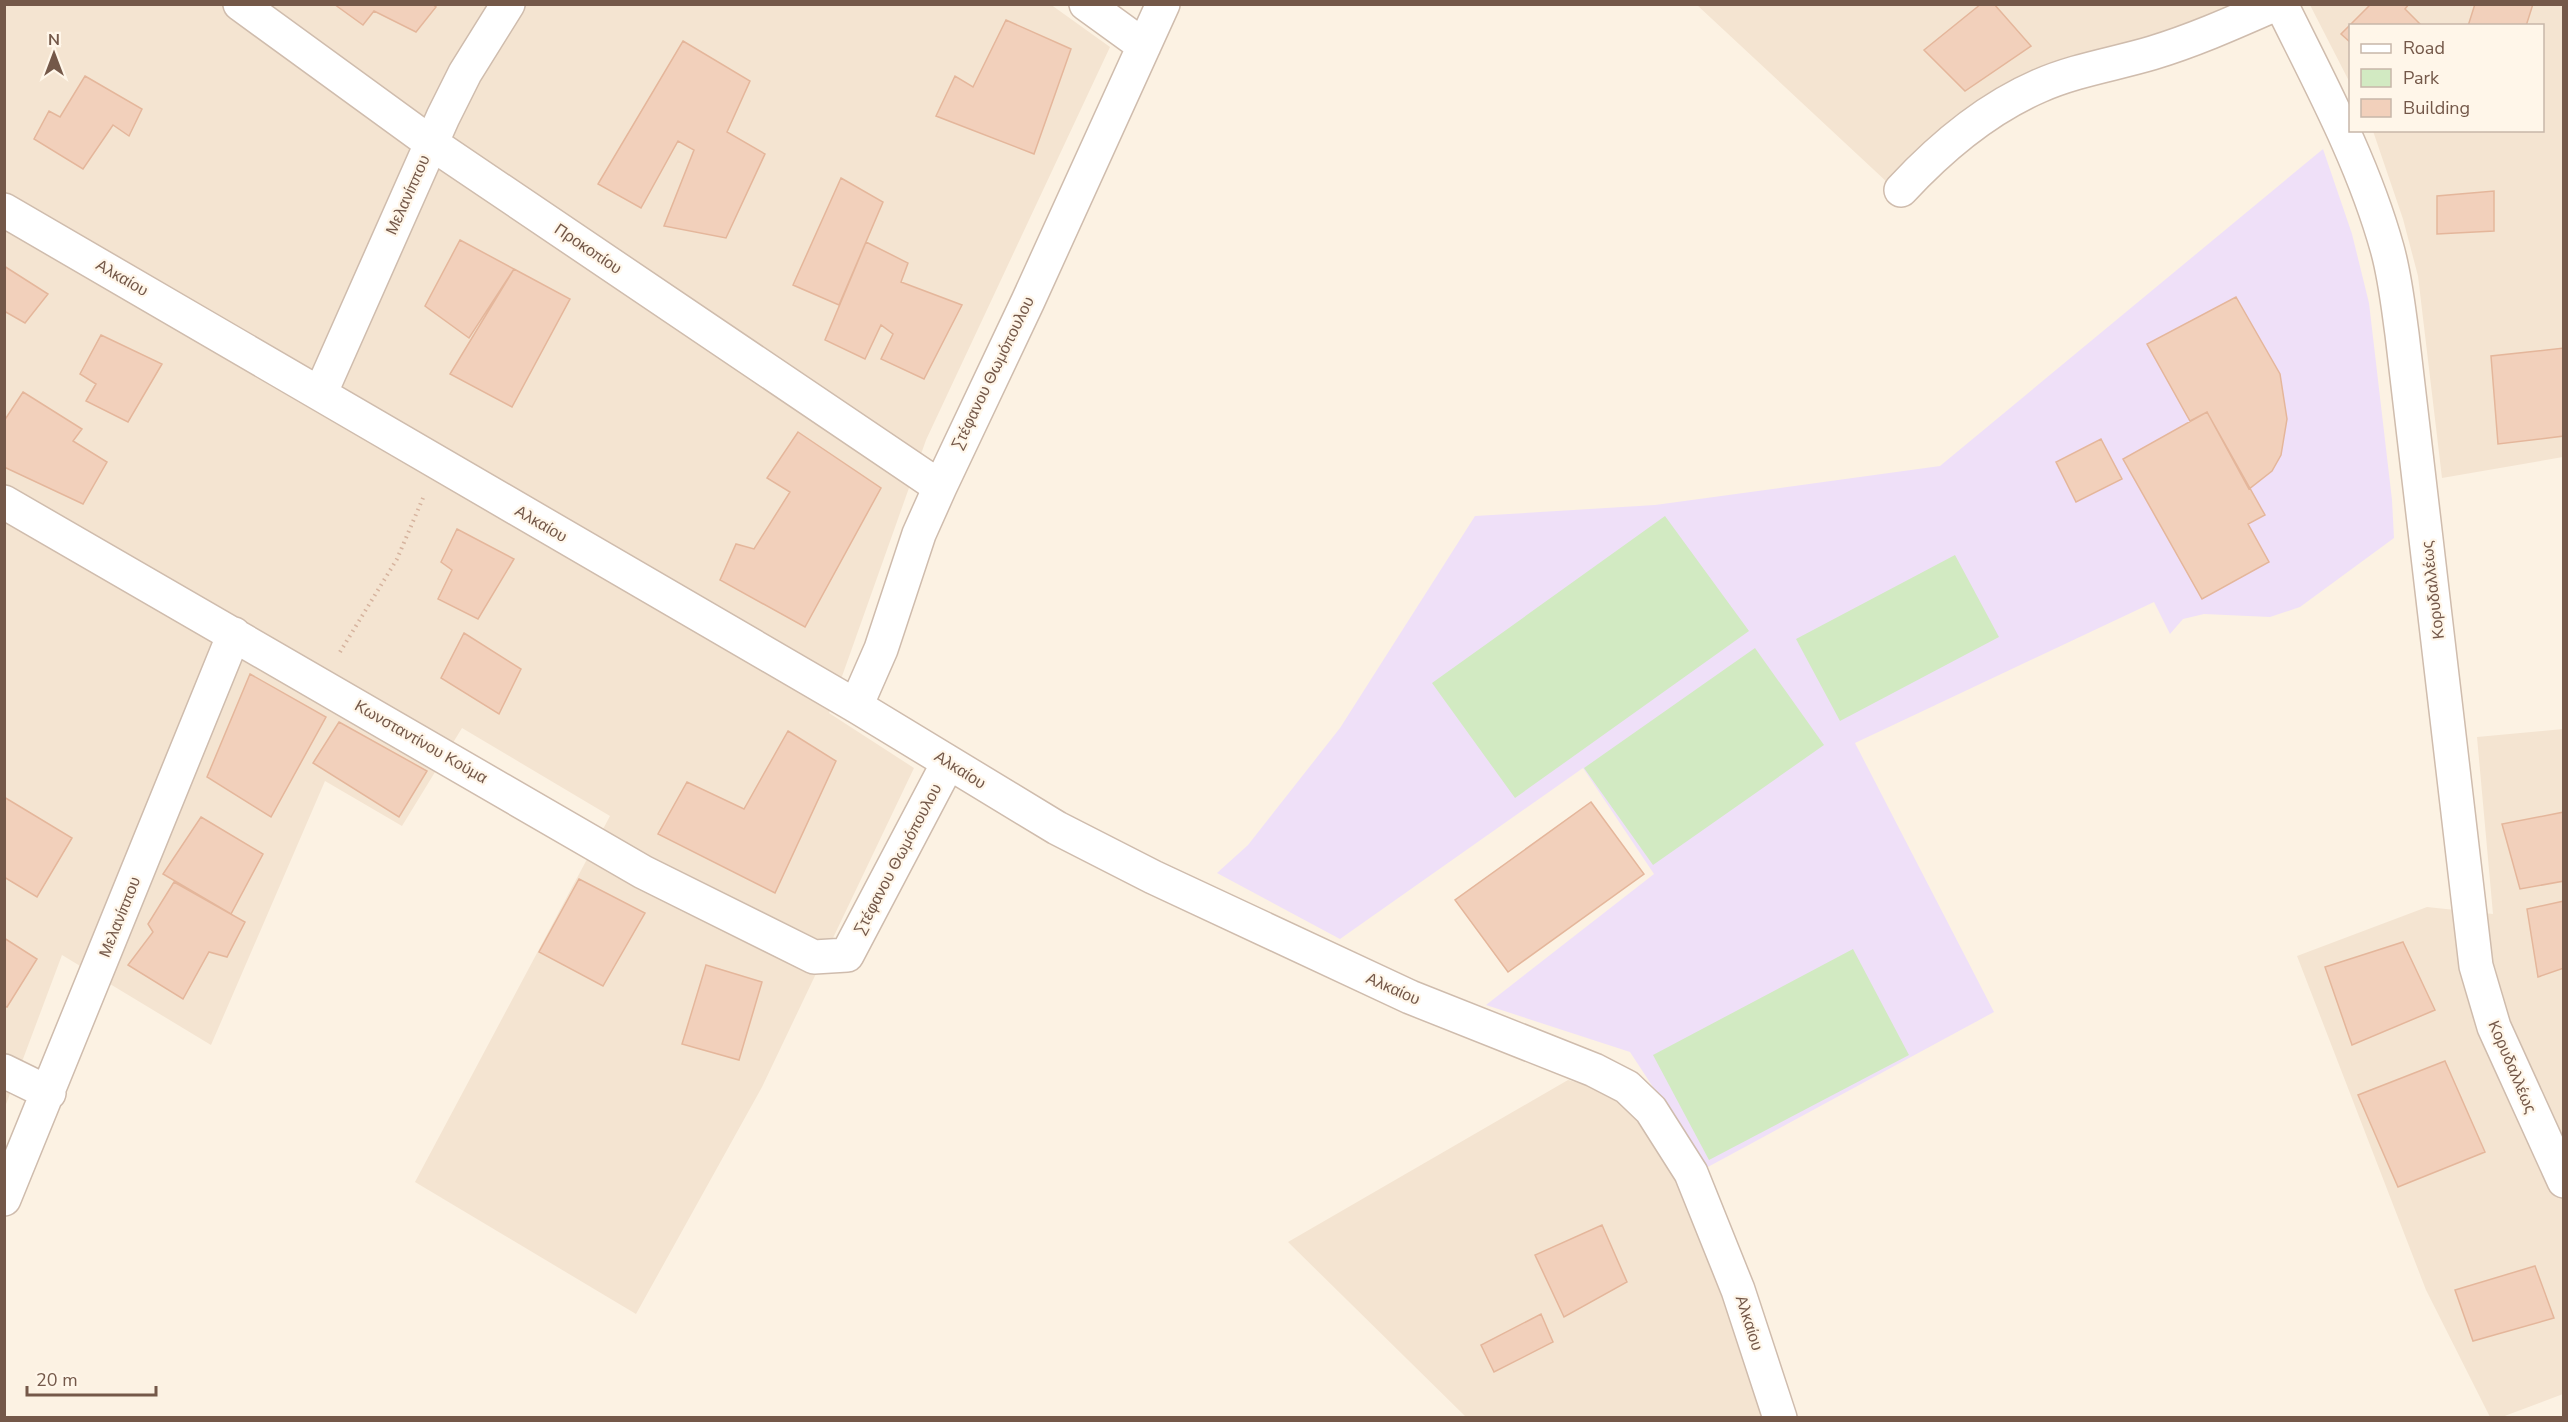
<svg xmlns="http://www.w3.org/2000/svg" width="2568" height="1422" viewBox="0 0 2568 1422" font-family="'Nunito Sans',sans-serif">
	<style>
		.residential { fill: #f4e4d1 }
		.education { fill: #efe0f8 }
		.green { fill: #d2eac2 }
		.building { fill: #f2d0bb; stroke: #e4b69b; stroke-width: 1.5 }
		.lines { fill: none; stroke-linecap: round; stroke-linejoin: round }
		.minor-casing { stroke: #cfbcad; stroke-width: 36 }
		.path { stroke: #d6b39e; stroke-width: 4; stroke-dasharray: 1.5 4.5; stroke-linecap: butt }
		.minor { stroke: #fff; stroke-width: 33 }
		.labels { text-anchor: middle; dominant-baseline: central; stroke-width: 4.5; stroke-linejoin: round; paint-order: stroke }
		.street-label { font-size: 16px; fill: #745849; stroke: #fff6e9 }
	</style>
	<rect width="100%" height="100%" fill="#fcf2e3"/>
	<path class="residential" d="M 1050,4 L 1110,47 L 926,440 L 829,713 L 914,768 L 762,1087 L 636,1314 L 415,1182 L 610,816 L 462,728 L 402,826 L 325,781 L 211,1045 L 62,955 L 5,1107 L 5,5 Z
		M 1697,5 L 2251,5 L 2129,46 L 1888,183 Z
		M 2310,5 L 2563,5 L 2563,457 L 2442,478 L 2418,276 L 2403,219 L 2373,131 L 2542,130 L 2542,26 L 2350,26 L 2350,83 Z
		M 2563,729 L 2563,1394 L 2502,1417 L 2490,1417 L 2426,1290 L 2297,956 L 2427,907 L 2493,914 L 2477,737 Z
		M 1568,1080 L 1608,1091 L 1652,1129 L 1705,1235 L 1763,1417 L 1466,1417 L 1288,1242 Z"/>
	<path class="education" d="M 2323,149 L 2352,234 L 2369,303 L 2392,500 L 2394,538 L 2300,607 L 2270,617 L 2204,614 L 2183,619 L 2170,634 L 2154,602 L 1855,743 L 1994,1012 L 1706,1168 L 1630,1052 L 1486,1005 L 1654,874 L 1583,768 L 1340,939 L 1217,873 L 1248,845 L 1340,728 L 1475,516 L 1655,505 L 1940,466 Z"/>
	<path class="green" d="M 1665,516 L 1749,631 L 1515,798 L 1432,683 Z
		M 1955,555 L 1999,637 L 1840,721 L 1796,639 Z
		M 1755,648 L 1824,745 L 1653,865 L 1584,768 Z
		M 1853,949 L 1909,1055 L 1709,1160 L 1653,1055 Z"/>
	<path class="building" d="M 334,4 L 432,4 L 436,7 L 416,32 L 374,11 L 363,25 Z
		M 1981,4 L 1994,4 L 2031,46 L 1965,91 L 1924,50 Z
		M 2371,4 L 2409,4 L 2405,9 L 2422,26 L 2350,26 L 2350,42 L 2341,34 Z
		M 2475,4 L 2533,4 L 2526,26 L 2468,26 Z
		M 1006,20 L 1071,49 L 1034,154 L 936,116 L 955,76 L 973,87 Z
		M 683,41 L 750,81 L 727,132 L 765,154 L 726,238 L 664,226 L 694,150 L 678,141 L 641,208 L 598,184 Z
		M 85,76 L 142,109 L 129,136 L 113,125 L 83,169 L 34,139 L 49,111 L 60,117 Z
		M 841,178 L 883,202 L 839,305 L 793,285 Z
		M 2494,191 L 2494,231 L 2437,234 L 2437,196 Z
		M 460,240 L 514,269 L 469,338 L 425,306 Z
		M 866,242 L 908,263 L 901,282 L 962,305 L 924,379 L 881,359 L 893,334 L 881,325 L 865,359 L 825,340 Z
		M 4,266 L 48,294 L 25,323 L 4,311 Z
		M 514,269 L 570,299 L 512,407 L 450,374 Z
		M 2236,297 L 2280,374 L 2287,419 L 2281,455 L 2272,471 L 2249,489 L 2207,412 L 2190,421 L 2147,344 Z
		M 101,335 L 162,364 L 128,422 L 86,401 L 96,384 L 80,374 Z
		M 2564,348 L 2564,436 L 2498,444 L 2491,356 Z
		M 23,392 L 82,429 L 73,441 L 107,462 L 83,504 L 4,467 L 4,421 Z
		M 2207,412 L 2265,515 L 2248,524 L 2269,562 L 2202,599 L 2123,459 Z
		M 798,432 L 881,488 L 805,627 L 720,580 L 736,544 L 754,549 L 790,492 L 767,478 Z
		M 2101,439 L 2122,479 L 2076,502 L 2056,462 Z
		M 457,529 L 514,559 L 478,619 L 438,599 L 452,570 L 441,562 Z
		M 464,633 L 521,669 L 499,714 L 441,678 Z
		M 250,674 L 326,717 L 271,817 L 207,777 Z
		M 339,722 L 427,771 L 399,817 L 313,763 Z
		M 788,731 L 836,761 L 775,893 L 658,834 L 687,782 L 744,809 Z
		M 4,797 L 72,838 L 37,897 L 4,877 Z
		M 1591,802 L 1644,874 L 1508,972 L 1455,900 Z
		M 2564,812 L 2564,881 L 2520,889 L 2502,824 Z
		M 201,817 L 263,854 L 231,914 L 163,874 Z
		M 579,879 L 645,913 L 603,986 L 539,952 Z
		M 174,882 L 245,922 L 227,957 L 209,952 L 183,999 L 128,965 L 153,932 L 148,924 Z
		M 2564,901 L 2564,968 L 2538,977 L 2527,909 Z
		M 4,938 L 37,959 L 7,1007 L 4,1006 Z
		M 2403,942 L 2435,1010 L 2352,1045 L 2325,967 Z
		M 706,965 L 762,982 L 739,1060 L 682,1044 Z
		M 2445,1061 L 2485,1152 L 2398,1187 L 2358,1095 Z
		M 1602,1225 L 1627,1282 L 1564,1317 L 1535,1255 Z
		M 2535,1266 L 2554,1318 L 2473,1341 L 2455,1290 Z
		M 1541,1314 L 1553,1342 L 1494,1372 L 1481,1345 Z"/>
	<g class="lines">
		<g class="minor-casing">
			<path id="minor" d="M 240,4 L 431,143 L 940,487
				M 1086,4 L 1144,46
				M 2281,4 C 2320,83 2363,162 2387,248 C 2395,276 2398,305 2402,334 L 2476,966 L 2494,1027 L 2564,1181
				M 1901,190 C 1939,149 1986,109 2039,86 C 2075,70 2115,64 2152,53 C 2195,40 2235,22 2276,4
				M 4,210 L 856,706 L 1057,828 L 1153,877 L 1410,997 L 1594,1070 L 1627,1087 L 1651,1110 L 1691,1173 L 1738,1290 L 1780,1418
				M 321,392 L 443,117 L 465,73 L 508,4
				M 4,502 L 643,872 L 814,957 L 847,955 L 948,763
				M 856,706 L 881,649 L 919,534 L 940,487 L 1028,301 L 1163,4
				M 4,1071 L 49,1093
				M 4,1199 L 234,634"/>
		</g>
		<path class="path" d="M 340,652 L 397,559 L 423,498"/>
		<use href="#minor" class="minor"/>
	</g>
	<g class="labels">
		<g class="street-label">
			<text transform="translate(408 195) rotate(-66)">Μελανίππου</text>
			<text transform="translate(588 249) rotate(34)">Προκοπίου</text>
			<text transform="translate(122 278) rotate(30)">Αλκαίου</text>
			<text transform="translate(993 373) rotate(-64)">Στέφανου Θωμόπουλου</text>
			<text transform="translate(541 524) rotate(30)">Αλκαίου</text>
			<text transform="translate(2433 590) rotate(-97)">Κορυδαλλέως</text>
			<text transform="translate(421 742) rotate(30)">Κωνσταντίνου Κούμα</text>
			<text transform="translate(960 770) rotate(32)">Αλκαίου</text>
			<text transform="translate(898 859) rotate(-62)">Στέφανου Θωμόπουλου</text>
			<text transform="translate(120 917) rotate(-68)">Μελανίππου</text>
			<text transform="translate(1393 989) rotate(24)">Αλκαίου</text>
			<text transform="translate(2512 1067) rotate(67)">Κορυδαλλέως</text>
			<text transform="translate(1749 1323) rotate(72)">Αλκαίου</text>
		</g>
	</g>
	<rect width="2568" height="1422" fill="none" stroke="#745849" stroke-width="12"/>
	<rect x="2349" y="24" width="195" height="108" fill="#fff6e9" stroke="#c7b7a9" stroke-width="1.5"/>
	<rect x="2361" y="44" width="30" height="9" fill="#ffffff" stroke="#c7b7a9" stroke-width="1.5"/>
	<text x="2403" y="54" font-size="18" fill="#745849">Road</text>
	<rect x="2361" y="69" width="30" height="18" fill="#d2eac2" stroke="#c7b7a9" stroke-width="1.5"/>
	<text x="2403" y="84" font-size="18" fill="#745849">Park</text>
	<rect x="2361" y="99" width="30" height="18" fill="#f2d0bb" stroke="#c7b7a9" stroke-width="1.5"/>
	<text x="2403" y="114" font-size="18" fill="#745849">Building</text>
	<g transform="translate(54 54)" stroke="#fff6e9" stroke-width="4.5" paint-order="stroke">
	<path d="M0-4.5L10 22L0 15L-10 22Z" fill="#745849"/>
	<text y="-9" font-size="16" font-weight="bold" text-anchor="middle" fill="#745849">N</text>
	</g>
	<path d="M27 1386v9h129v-9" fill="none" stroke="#745849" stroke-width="3"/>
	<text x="36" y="1386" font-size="18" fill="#745849" stroke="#fff6e9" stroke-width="4.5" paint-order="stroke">20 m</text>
</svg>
